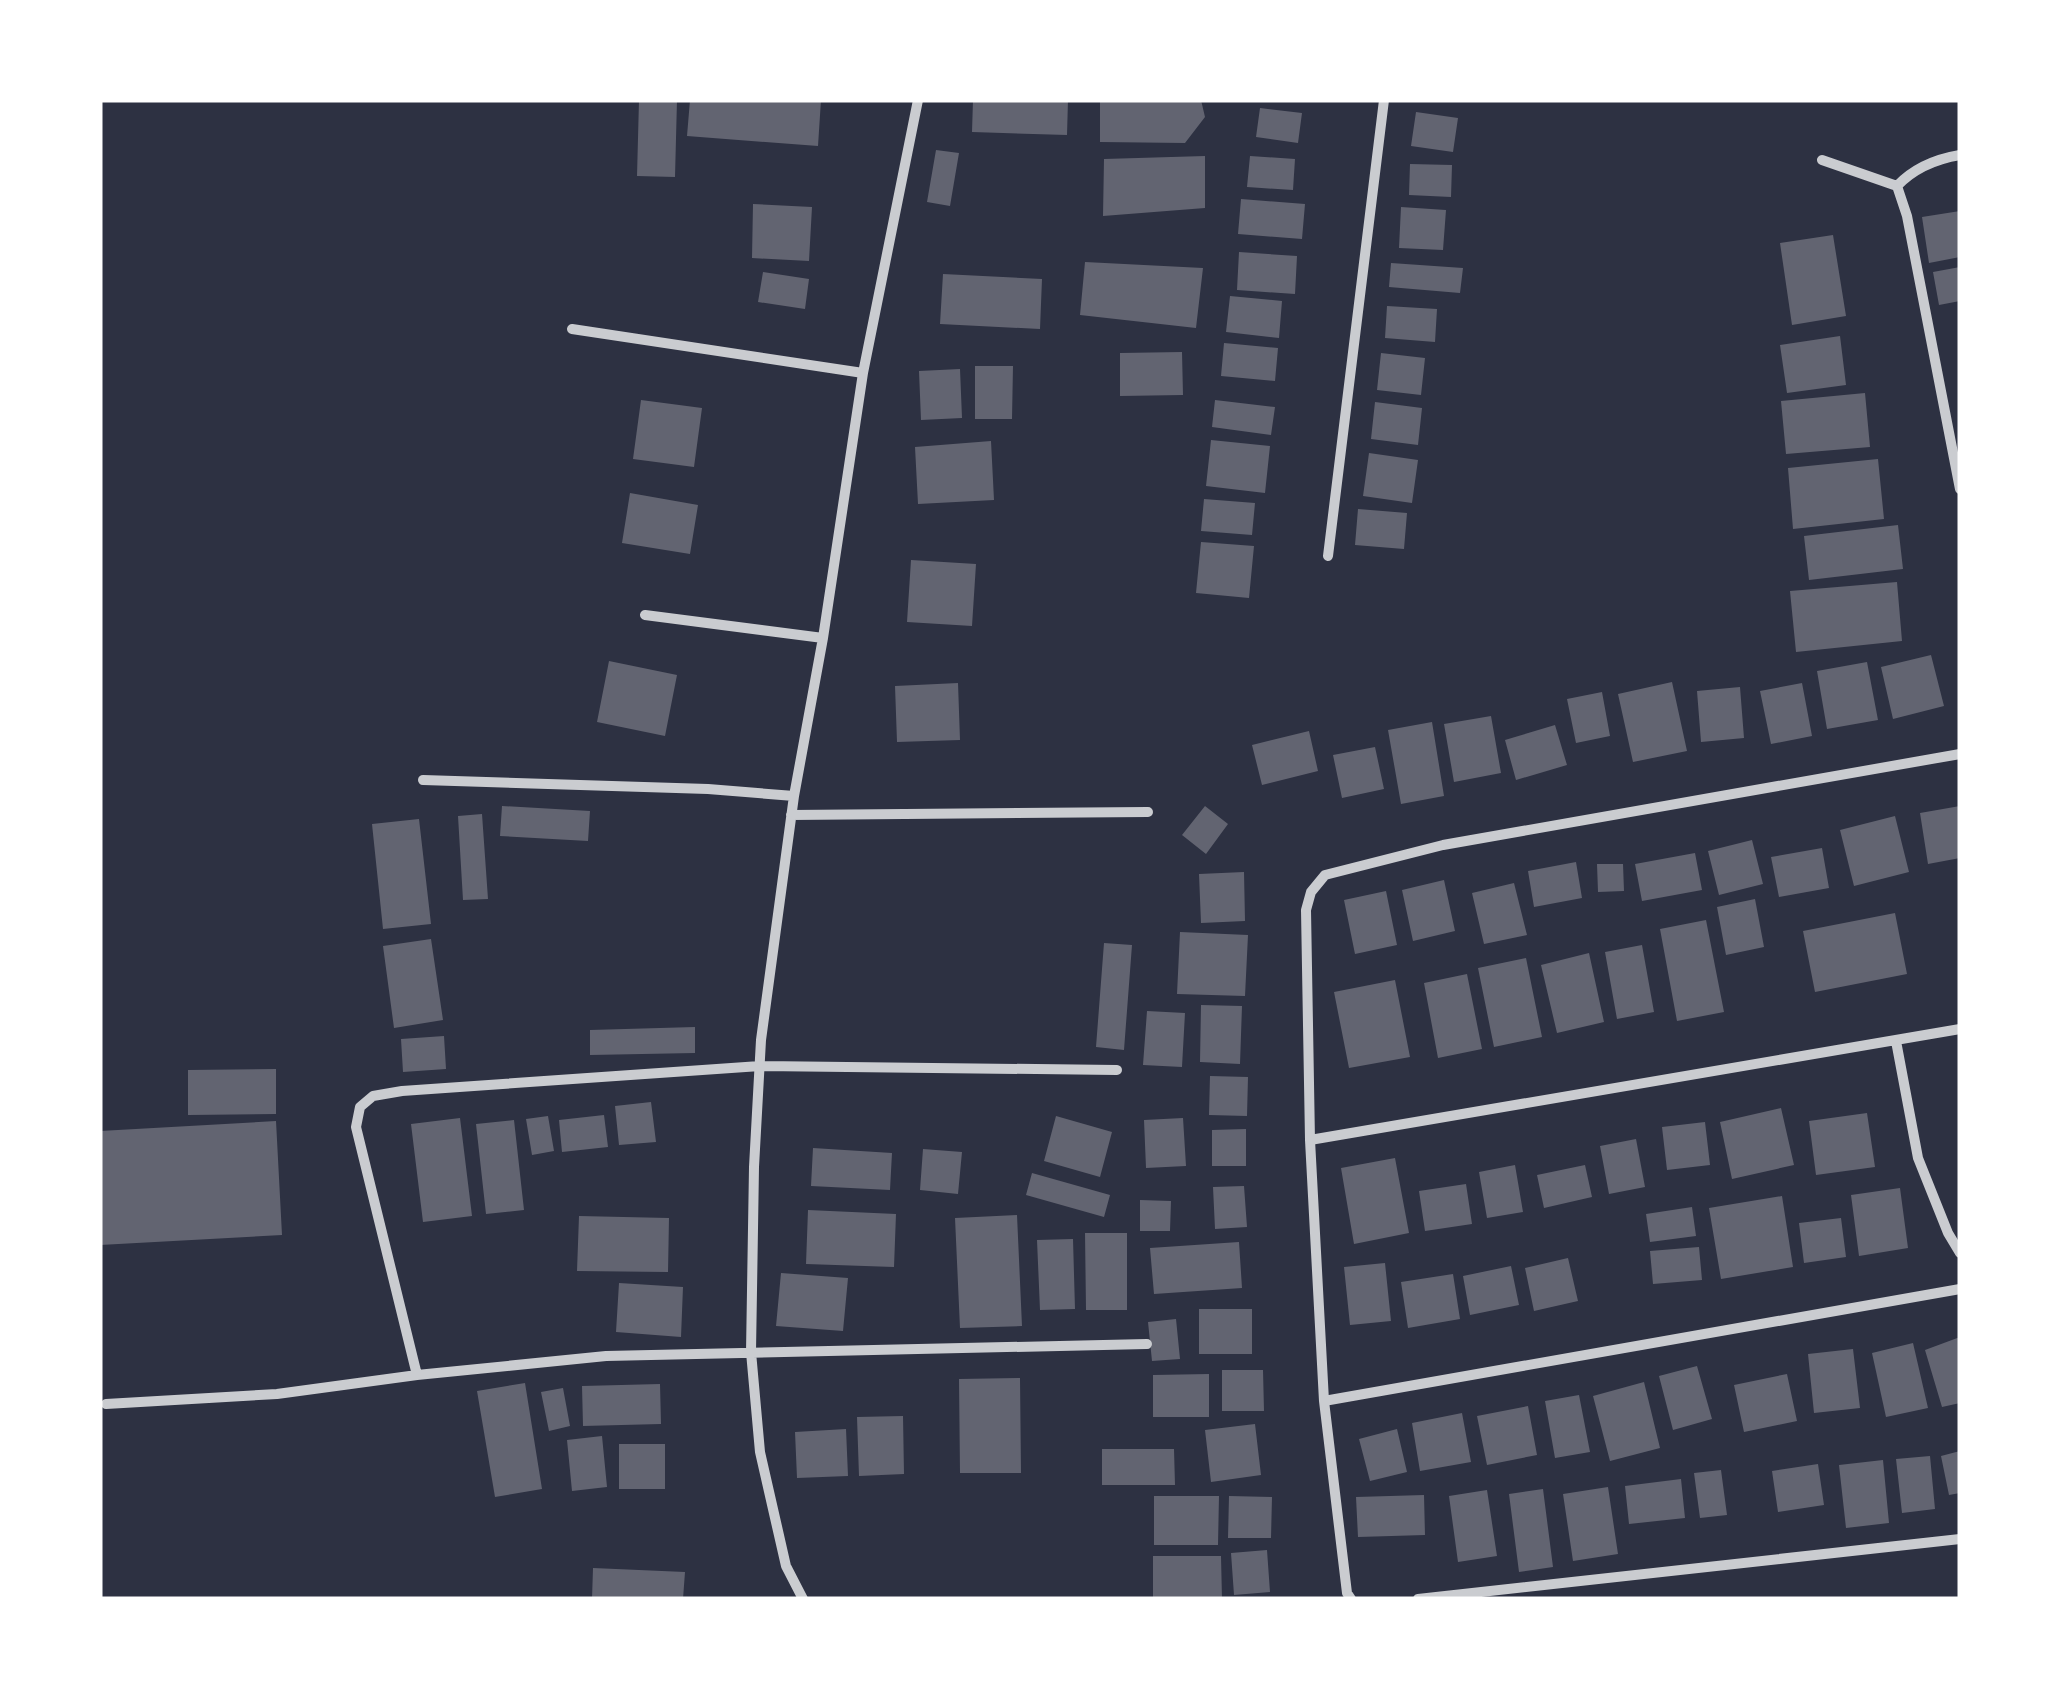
<svg xmlns="http://www.w3.org/2000/svg" width="2060" height="1699" viewBox="0 0 2060 1699" font-family="'DejaVu Sans',sans-serif">
	<style>
		.building { fill: #626471 }
		.lines { fill: none; stroke-linecap: round; stroke-linejoin: round }
		.minor { stroke: #caccd0; stroke-width: 10 }
	</style>
	<rect width="100%" height="100%" fill="#2d3142"/>
	<path class="building" d="M 639,100 L 677,100 L 675,177 L 637,176 Z
		M 690,100 L 821,100 L 818,146 L 687,136 Z
		M 973,100 L 1068,100 L 1067,135 L 972,132 Z
		M 1100,100 L 1201,100 L 1205,117 L 1185,143 L 1100,142 Z
		M 1260,108 L 1302,113 L 1298,143 L 1256,137 Z
		M 1416,112 L 1458,118 L 1453,152 L 1411,146 Z
		M 936,150 L 959,153 L 950,206 L 927,202 Z
		M 1205,156 L 1205,208 L 1103,216 L 1104,159 Z
		M 1250,156 L 1295,159 L 1293,190 L 1247,187 Z
		M 1410,164 L 1452,165 L 1451,197 L 1409,195 Z
		M 1241,199 L 1305,204 L 1302,239 L 1238,234 Z
		M 753,204 L 812,207 L 809,261 L 752,258 Z
		M 1401,207 L 1446,210 L 1443,250 L 1399,248 Z
		M 1960,211 L 1960,257 L 1929,263 L 1922,217 Z
		M 1833,235 L 1846,316 L 1792,325 L 1780,243 Z
		M 1239,252 L 1297,256 L 1295,294 L 1237,290 Z
		M 1085,262 L 1203,268 L 1196,328 L 1080,315 Z
		M 1391,263 L 1463,268 L 1460,293 L 1389,287 Z
		M 1960,267 L 1960,301 L 1939,305 L 1933,272 Z
		M 763,272 L 809,279 L 805,309 L 758,302 Z
		M 943,274 L 1042,279 L 1040,329 L 940,324 Z
		M 1230,296 L 1282,301 L 1279,338 L 1226,332 Z
		M 1387,306 L 1437,309 L 1435,342 L 1385,338 Z
		M 1840,336 L 1846,385 L 1787,393 L 1780,345 Z
		M 1224,343 L 1278,348 L 1275,381 L 1221,376 Z
		M 1182,352 L 1183,395 L 1120,396 L 1120,353 Z
		M 1381,353 L 1425,358 L 1421,395 L 1377,390 Z
		M 975,366 L 1013,366 L 1012,419 L 975,419 Z
		M 960,369 L 962,418 L 921,420 L 919,371 Z
		M 1865,393 L 1870,447 L 1786,454 L 1781,401 Z
		M 641,400 L 702,408 L 694,467 L 633,459 Z
		M 1215,400 L 1275,407 L 1271,435 L 1212,427 Z
		M 1375,402 L 1422,408 L 1418,445 L 1371,439 Z
		M 1211,440 L 1270,446 L 1265,493 L 1206,486 Z
		M 991,441 L 994,500 L 918,504 L 915,447 Z
		M 1369,453 L 1418,460 L 1412,503 L 1363,496 Z
		M 1878,459 L 1884,519 L 1793,529 L 1788,468 Z
		M 630,493 L 698,505 L 690,554 L 622,543 Z
		M 1204,499 L 1255,503 L 1252,535 L 1201,531 Z
		M 1358,509 L 1407,513 L 1404,549 L 1355,545 Z
		M 1898,525 L 1903,569 L 1809,580 L 1804,536 Z
		M 1201,542 L 1254,546 L 1249,598 L 1196,593 Z
		M 911,560 L 976,564 L 972,626 L 907,622 Z
		M 1897,582 L 1902,641 L 1796,652 L 1790,591 Z
		M 1931,655 L 1944,706 L 1893,719 L 1881,667 Z
		M 609,661 L 677,675 L 665,736 L 597,722 Z
		M 1867,662 L 1878,720 L 1827,729 L 1817,671 Z
		M 1672,682 L 1687,751 L 1633,762 L 1618,694 Z
		M 958,683 L 960,740 L 897,742 L 895,686 Z
		M 1802,683 L 1812,736 L 1771,744 L 1760,691 Z
		M 1740,687 L 1744,738 L 1701,742 L 1697,691 Z
		M 1602,692 L 1610,736 L 1576,743 L 1567,699 Z
		M 1491,716 L 1501,773 L 1454,782 L 1444,724 Z
		M 1432,722 L 1444,796 L 1401,804 L 1388,730 Z
		M 1555,725 L 1567,765 L 1516,780 L 1505,740 Z
		M 1309,731 L 1318,771 L 1262,785 L 1252,745 Z
		M 1375,747 L 1384,789 L 1342,798 L 1333,755 Z
		M 502,806 L 590,811 L 588,841 L 500,836 Z
		M 1205,806 L 1228,824 L 1206,854 L 1182,835 Z
		M 1960,806 L 1960,858 L 1928,864 L 1920,813 Z
		M 482,814 L 488,899 L 463,900 L 458,816 Z
		M 1895,816 L 1909,872 L 1854,886 L 1840,830 Z
		M 419,819 L 431,924 L 383,929 L 372,824 Z
		M 1752,840 L 1763,884 L 1719,895 L 1708,851 Z
		M 1822,848 L 1829,888 L 1779,897 L 1771,857 Z
		M 1695,853 L 1702,890 L 1642,901 L 1635,864 Z
		M 1576,862 L 1582,898 L 1534,907 L 1528,871 Z
		M 1597,864 L 1623,864 L 1624,891 L 1598,892 Z
		M 1244,872 L 1245,921 L 1201,923 L 1199,874 Z
		M 1444,880 L 1455,931 L 1413,941 L 1402,890 Z
		M 1514,883 L 1527,935 L 1484,944 L 1472,893 Z
		M 1386,891 L 1397,945 L 1355,954 L 1344,900 Z
		M 1755,899 L 1764,947 L 1726,955 L 1717,907 Z
		M 1895,913 L 1907,974 L 1815,992 L 1803,931 Z
		M 1706,920 L 1724,1012 L 1677,1021 L 1660,929 Z
		M 1180,932 L 1248,935 L 1245,996 L 1177,994 Z
		M 431,939 L 443,1020 L 394,1028 L 383,946 Z
		M 1104,943 L 1132,945 L 1124,1050 L 1096,1047 Z
		M 1642,945 L 1654,1012 L 1617,1019 L 1605,952 Z
		M 1589,953 L 1604,1022 L 1557,1033 L 1541,965 Z
		M 1526,958 L 1542,1037 L 1494,1047 L 1478,968 Z
		M 1467,974 L 1482,1049 L 1438,1058 L 1424,983 Z
		M 1395,980 L 1410,1057 L 1349,1068 L 1334,992 Z
		M 1201,1005 L 1242,1006 L 1240,1064 L 1200,1062 Z
		M 1147,1011 L 1185,1013 L 1182,1067 L 1143,1065 Z
		M 695,1027 L 695,1053 L 590,1055 L 590,1030 Z
		M 444,1036 L 446,1069 L 403,1072 L 401,1039 Z
		M 276,1069 L 276,1114 L 188,1115 L 188,1070 Z
		M 1210,1076 L 1248,1077 L 1247,1116 L 1209,1115 Z
		M 651,1102 L 656,1142 L 619,1145 L 615,1106 Z
		M 1781,1108 L 1794,1165 L 1732,1179 L 1720,1122 Z
		M 1867,1113 L 1875,1167 L 1816,1175 L 1809,1121 Z
		M 604,1115 L 608,1147 L 562,1152 L 559,1120 Z
		M 548,1116 L 554,1151 L 532,1155 L 526,1119 Z
		M 1056,1116 L 1112,1132 L 1100,1177 L 1044,1161 Z
		M 460,1118 L 472,1216 L 423,1222 L 411,1124 Z
		M 1183,1118 L 1186,1166 L 1146,1168 L 1144,1120 Z
		M 514,1120 L 524,1210 L 486,1214 L 476,1124 Z
		M 276,1121 L 282,1235 L 100,1245 L 100,1131 Z
		M 1705,1122 L 1710,1165 L 1667,1170 L 1662,1127 Z
		M 1246,1129 L 1246,1166 L 1212,1166 L 1212,1130 Z
		M 1636,1139 L 1645,1187 L 1609,1194 L 1600,1146 Z
		M 813,1148 L 892,1153 L 890,1190 L 811,1186 Z
		M 923,1149 L 962,1152 L 958,1194 L 920,1190 Z
		M 1395,1158 L 1409,1233 L 1354,1244 L 1341,1168 Z
		M 1515,1165 L 1523,1212 L 1487,1218 L 1479,1172 Z
		M 1585,1165 L 1592,1197 L 1544,1208 L 1537,1175 Z
		M 1032,1173 L 1110,1195 L 1104,1217 L 1026,1195 Z
		M 1466,1184 L 1472,1224 L 1425,1231 L 1419,1191 Z
		M 1244,1186 L 1247,1227 L 1215,1229 L 1213,1187 Z
		M 1900,1188 L 1908,1248 L 1859,1256 L 1851,1195 Z
		M 1782,1196 L 1793,1267 L 1721,1279 L 1709,1208 Z
		M 1140,1200 L 1171,1201 L 1170,1231 L 1140,1231 Z
		M 1692,1207 L 1696,1236 L 1650,1242 L 1646,1214 Z
		M 808,1210 L 896,1214 L 894,1267 L 806,1264 Z
		M 1017,1215 L 1022,1326 L 960,1328 L 955,1218 Z
		M 579,1216 L 669,1218 L 668,1272 L 577,1271 Z
		M 1841,1218 L 1846,1257 L 1804,1263 L 1799,1223 Z
		M 1085,1233 L 1127,1233 L 1127,1310 L 1086,1310 Z
		M 1073,1239 L 1075,1309 L 1040,1310 L 1037,1240 Z
		M 1239,1242 L 1242,1288 L 1154,1294 L 1150,1248 Z
		M 1699,1247 L 1702,1280 L 1653,1284 L 1650,1251 Z
		M 1568,1258 L 1578,1301 L 1534,1311 L 1525,1268 Z
		M 1385,1263 L 1391,1321 L 1350,1325 L 1344,1267 Z
		M 1511,1266 L 1519,1305 L 1470,1315 L 1463,1276 Z
		M 781,1273 L 848,1278 L 843,1331 L 776,1326 Z
		M 1453,1274 L 1460,1319 L 1408,1328 L 1401,1282 Z
		M 619,1283 L 683,1287 L 681,1337 L 616,1332 Z
		M 1199,1309 L 1252,1309 L 1252,1354 L 1199,1354 Z
		M 1176,1319 L 1180,1359 L 1152,1361 L 1148,1322 Z
		M 1960,1337 L 1960,1403 L 1942,1407 L 1925,1350 Z
		M 1913,1343 L 1928,1408 L 1886,1417 L 1872,1353 Z
		M 1853,1349 L 1860,1408 L 1814,1413 L 1808,1354 Z
		M 1697,1366 L 1712,1419 L 1673,1430 L 1659,1376 Z
		M 1222,1370 L 1263,1370 L 1264,1411 L 1222,1411 Z
		M 1209,1374 L 1209,1417 L 1153,1417 L 1153,1375 Z
		M 1787,1374 L 1797,1421 L 1744,1432 L 1734,1385 Z
		M 1020,1378 L 1021,1473 L 960,1473 L 959,1379 Z
		M 1644,1382 L 1660,1448 L 1610,1461 L 1593,1396 Z
		M 525,1383 L 542,1489 L 495,1497 L 477,1391 Z
		M 660,1384 L 661,1424 L 583,1426 L 582,1386 Z
		M 563,1388 L 570,1426 L 549,1431 L 541,1392 Z
		M 1579,1395 L 1590,1452 L 1555,1458 L 1545,1401 Z
		M 1528,1406 L 1537,1455 L 1487,1465 L 1477,1416 Z
		M 1462,1413 L 1471,1462 L 1420,1471 L 1412,1423 Z
		M 903,1416 L 904,1474 L 859,1476 L 857,1417 Z
		M 1255,1424 L 1261,1475 L 1211,1482 L 1205,1430 Z
		M 846,1429 L 848,1476 L 797,1478 L 795,1432 Z
		M 1397,1429 L 1407,1472 L 1370,1481 L 1359,1439 Z
		M 602,1436 L 607,1487 L 572,1491 L 567,1440 Z
		M 619,1444 L 665,1444 L 665,1489 L 619,1489 Z
		M 1102,1449 L 1174,1449 L 1175,1485 L 1102,1485 Z
		M 1960,1451 L 1960,1493 L 1949,1495 L 1941,1456 Z
		M 1930,1456 L 1935,1509 L 1902,1513 L 1896,1459 Z
		M 1883,1460 L 1889,1523 L 1846,1528 L 1839,1465 Z
		M 1818,1464 L 1824,1505 L 1778,1512 L 1772,1471 Z
		M 1721,1470 L 1727,1515 L 1700,1518 L 1694,1473 Z
		M 1681,1479 L 1685,1518 L 1629,1524 L 1625,1486 Z
		M 1608,1487 L 1618,1554 L 1573,1561 L 1563,1494 Z
		M 1543,1489 L 1553,1567 L 1519,1572 L 1509,1494 Z
		M 1487,1490 L 1497,1556 L 1458,1562 L 1449,1496 Z
		M 1424,1495 L 1425,1535 L 1358,1537 L 1356,1497 Z
		M 1154,1496 L 1219,1496 L 1218,1545 L 1154,1545 Z
		M 1229,1496 L 1272,1497 L 1271,1538 L 1228,1538 Z
		M 1267,1550 L 1270,1592 L 1234,1595 L 1231,1553 Z
		M 1153,1556 L 1221,1556 L 1222,1599 L 1153,1599 Z
		M 593,1568 L 685,1572 L 683,1599 L 592,1599 Z"/>
	<g class="lines">
		<path class="minor" d="M 1822,160 L 1897,186
			M 1897,186 L 1907,216 L 1960,489
			M 1897,186 C 1914,168 1936,159 1960,155
			M 572,329 L 863,373
			M 1328,556 L 1384,100
			M 645,615 L 823,638
			M 423,780 L 708,789 L 794,796
			M 791,815 L 1148,812
			M 1896,1041 L 1918,1158 L 1948,1233 L 1960,1253
			M 1310,1140 L 1960,1029
			M 417,1375 L 356,1127 L 360,1107 L 373,1096 L 402,1091 L 760,1066 L 1117,1070
			M 1324,1401 L 1960,1289
			M 106,1404 L 277,1394 L 417,1375 L 606,1356 L 1147,1344
			M 803,1599 L 786,1566 L 760,1452 L 751,1352 L 754,1167 L 761,1040 L 794,796 L 823,638 L 863,373 L 918,100
			M 1351,1599 L 1347,1593 L 1324,1401 L 1310,1140 L 1306,910 L 1311,892 L 1325,875 L 1443,845 L 1960,754
			M 1418,1599 L 1960,1539"/>
	</g>
	<rect width="2060" height="1699" fill="none" stroke="#ffffff" stroke-width="205"/>
</svg>
